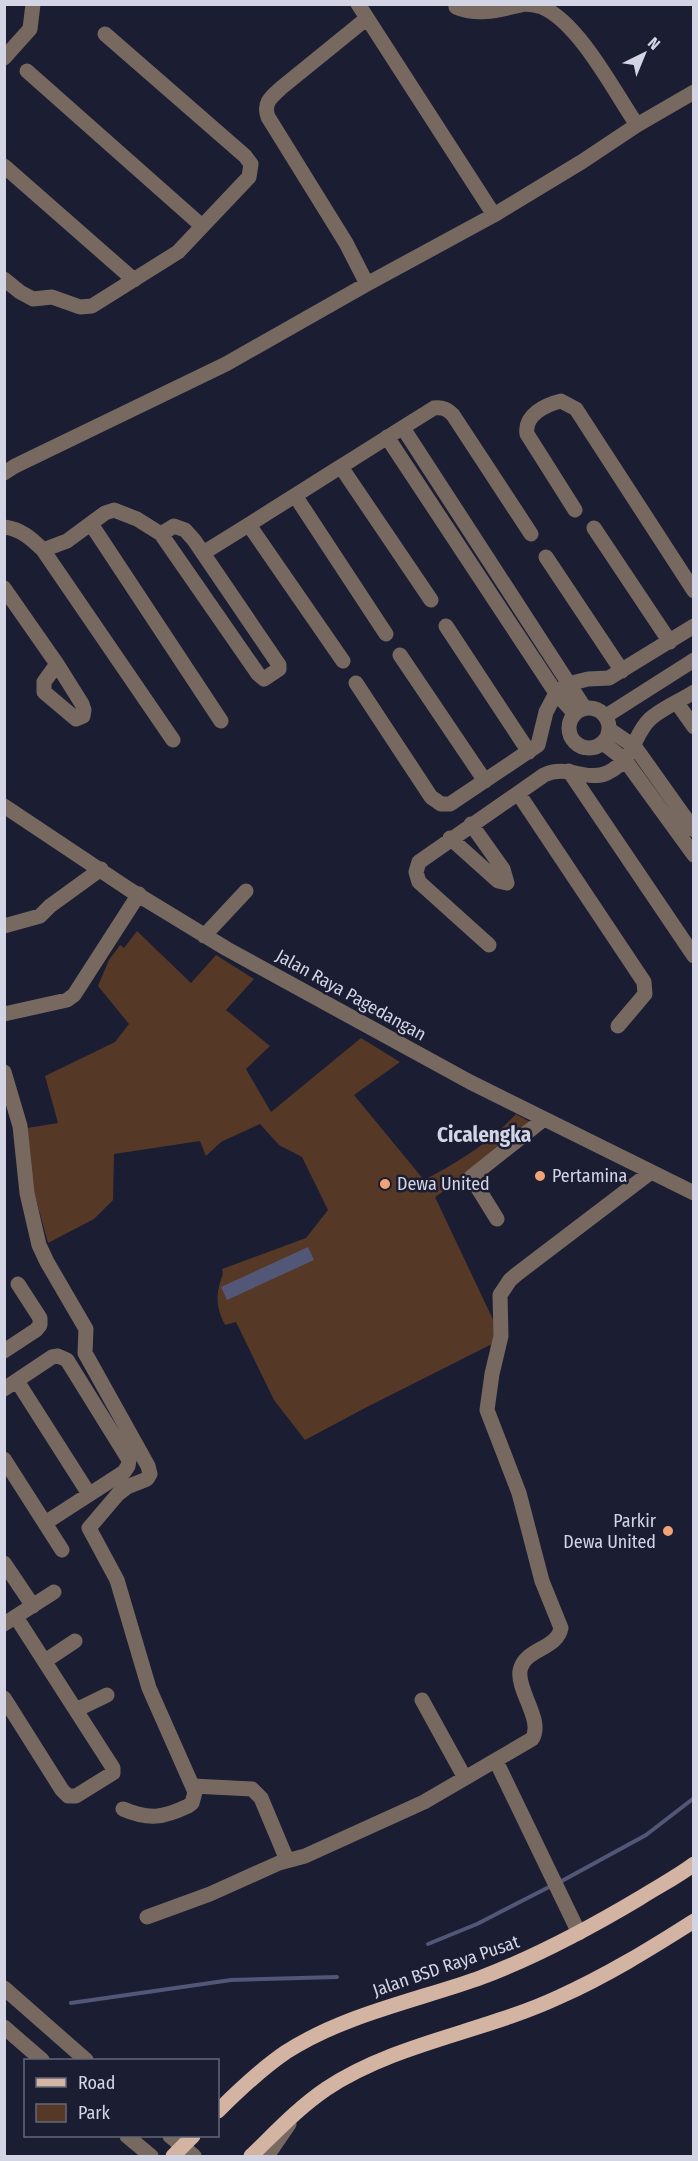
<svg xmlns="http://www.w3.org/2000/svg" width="698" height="2161" viewBox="0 0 698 2161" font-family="'Fira Sans Condensed',sans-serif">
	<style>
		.green { fill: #563827 }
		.water { fill: #525777 }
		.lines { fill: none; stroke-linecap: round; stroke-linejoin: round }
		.stream { stroke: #525777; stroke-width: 4 }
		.minor { stroke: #786960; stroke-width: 15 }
		.major { stroke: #d3b3a1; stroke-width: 15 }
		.poi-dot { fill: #efa376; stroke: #1b1d33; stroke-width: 2 }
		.labels { text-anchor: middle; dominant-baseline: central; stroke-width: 5; stroke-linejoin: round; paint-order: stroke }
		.street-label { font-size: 18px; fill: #d3d5e4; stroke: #1b1d33 }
		.poi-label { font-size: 18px; fill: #d3d5e4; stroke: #1b1d33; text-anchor: start }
		.quarter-label { font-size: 21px; font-weight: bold; fill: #d3d5e4; stroke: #1b1d33 }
	</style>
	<rect width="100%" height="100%" fill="#1b1d33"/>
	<path class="green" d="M 137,931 L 191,983 L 216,955 L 254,979 L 226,1010 L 270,1046 L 246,1069 L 271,1112 L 361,1038 L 400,1062 L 354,1095 L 424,1180 C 460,1161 488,1144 516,1114 L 532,1123 L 479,1167 L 435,1197 L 497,1328 L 496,1342 L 365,1408 L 305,1440 L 274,1400 L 236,1322 L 225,1325 C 218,1311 215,1299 220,1283 C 221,1277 224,1276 222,1269 L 306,1238 L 328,1210 L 302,1157 L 279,1145 L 260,1124 L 221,1142 L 206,1156 L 200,1141 L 114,1154 L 113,1200 L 94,1219 L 48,1243 L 33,1188 L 27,1128 L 58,1123 L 45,1076 L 115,1042 L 129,1024 L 98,986 L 109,960 L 120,945 L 124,948 Z"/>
	<path class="water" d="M 308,1247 L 314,1260 L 227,1300 L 221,1287 Z"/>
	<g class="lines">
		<path class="stream" d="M 560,1882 L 646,1835 L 694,1798
			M 428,1944 L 477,1924 L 553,1885
			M 71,2003 L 231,1980 L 337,1977"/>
		<path class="minor" d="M 358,4 L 494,215
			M 525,4 C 531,5 538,5 544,8 C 580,25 614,91 637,125
			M 456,7 C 479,17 502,9 525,4
			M 366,19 L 281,88 C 271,97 263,103 268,117 L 346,243 L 367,284
			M 4,58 L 30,29 L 33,4
			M 27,71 L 202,226
			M 4,166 L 134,280
			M 4,279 L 20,292 L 33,299 L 52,297 L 80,307 L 92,306 L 178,252 L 249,177 L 251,164 L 245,156 L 105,34
			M 403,428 L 584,707
			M 387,437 L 556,693 L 574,713
			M 341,467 L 431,600
			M 4,473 L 15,466 L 226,364 L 367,284 L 494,215 L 583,161 L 637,125 L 694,92
			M 296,497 L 386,634
			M 575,510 L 527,434 C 524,415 545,405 561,401 L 576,409 L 694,591
			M 91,524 L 221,721
			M 249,525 L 343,661
			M 4,527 C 21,529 32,539 43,550 L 67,541 L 105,513 L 114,510 L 137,519 L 161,534 L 258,674 L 264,679 L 279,669 L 279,665 L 194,540 L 185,530 L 174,526 L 161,534
			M 594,528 L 670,642
			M 43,550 L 173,740
			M 203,553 C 281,505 357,456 434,408 C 443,407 447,409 453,415 L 531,534
			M 546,557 L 622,671
			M 4,588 L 57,664
			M 446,626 L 529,752
			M 400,655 L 485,781
			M 57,664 L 82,704 L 84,710 L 83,716 L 76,719 L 44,692 L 44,682 Z
			M 356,683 L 431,797 L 441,804 L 450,804 L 538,745 L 546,712 L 556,693 L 568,684 L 588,679 L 609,678 L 694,626
			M 677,703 L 694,727
			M569 728a20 20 0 1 1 40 0a20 20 0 1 1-40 0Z
			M 606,716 L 694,660
			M 610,730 L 635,747 L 694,830
			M 603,743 L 625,760 L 694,855
			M 569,771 L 694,956
			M 518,793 L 644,982 L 645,994 L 618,1026
			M 4,806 L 130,890 L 227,949 L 470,1082 L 694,1193
			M 450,838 L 498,881 L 507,883 L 503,869 L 471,824
			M 4,926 L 40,916 L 50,906 L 101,869
			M 204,936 L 246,891
			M 489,945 L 419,882 L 416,872 L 419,862 L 544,775 C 567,764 586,782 607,773 C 636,759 632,736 650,719 C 662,708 680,701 694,692
			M 4,1014 L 67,1000 L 74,995 L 139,894
			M 4,1072 L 20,1126 L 27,1193 L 39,1245 L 47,1262 L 86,1329 L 85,1353 L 148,1466 L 150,1474 L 147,1479 L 127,1487 L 118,1494 L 89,1528 L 117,1580 L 149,1688 L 195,1792 L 192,1803 L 188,1806 C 163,1818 149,1820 123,1809
			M 497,1219 L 471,1177 L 544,1119
			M 4,1351 L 36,1330 L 40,1325 L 40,1318 L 18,1284
			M 17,1381 L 89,1494
			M 4,1389 L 52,1357 L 58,1356 L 67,1360 L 129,1460 L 128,1466 L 124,1472 L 45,1523
			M 4,1459 L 62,1550
			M 4,1563 L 33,1606
			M 4,1624 L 54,1592
			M 45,1661 L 75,1641
			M 4,1698 L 62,1790 L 68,1796 L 76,1796 L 113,1773 L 113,1768 L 16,1617
			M 422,1700 L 465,1778
			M 76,1710 L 107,1695
			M 496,1761 L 579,1933
			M 193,1786 L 252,1789 L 261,1798 L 287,1860
			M 147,1917 L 210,1894 L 279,1863 L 305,1856 L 424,1802 L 532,1739 C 544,1721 517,1691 520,1671 C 524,1648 557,1650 561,1628 L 542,1581 L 519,1493 L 487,1410 L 492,1374 L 501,1336 L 500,1295 L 510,1280 L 517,1274 L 651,1172
			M 4,1988 L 86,2060
			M 4,2027 L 42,2060
			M 127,2136 L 151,2156
			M 170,2136 L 194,2156
			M 267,2156 L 289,2124"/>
		<path class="major" d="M 218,2111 C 239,2090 261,2069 286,2052 C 344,2015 414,2001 477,1979 C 534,1958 588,1929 640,1898 C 657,1887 677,1877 694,1864
			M 173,2156 L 193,2136
			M 251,2156 C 275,2133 298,2108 326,2089 C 395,2043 484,2032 559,1997 C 606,1976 650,1949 694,1921"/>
	</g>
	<g class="poi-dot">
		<circle cx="540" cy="1176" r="6"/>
		<circle cx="385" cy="1184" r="6"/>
		<circle cx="668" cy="1531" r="6"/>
	</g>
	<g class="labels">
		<g class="street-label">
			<text transform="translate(351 995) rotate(29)">Jalan Raya Pagedangan</text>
			<text transform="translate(446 1966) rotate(-19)">Jalan BSD Raya Pusat</text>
		</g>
		<g class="poi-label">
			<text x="552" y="1176">Pertamina</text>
			<text x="397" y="1184">Dewa United</text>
			<text x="656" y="1521" text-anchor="end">Parkir<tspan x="656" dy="21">Dewa United</tspan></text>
		</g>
		<g class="quarter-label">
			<text x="484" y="1135">Cicalengka</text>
		</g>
	</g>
	<rect width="698" height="2161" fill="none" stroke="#d3d5e4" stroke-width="12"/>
	<rect x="24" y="2059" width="195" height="78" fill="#1b1d33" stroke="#65677a" stroke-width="1.5"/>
	<rect x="36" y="2078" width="30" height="9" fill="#d3b3a1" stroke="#65677a" stroke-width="1.5"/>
	<text x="78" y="2089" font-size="18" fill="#d3d5e4">Road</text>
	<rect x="36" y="2104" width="30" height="18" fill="#563827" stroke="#65677a" stroke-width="1.5"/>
	<text x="78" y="2119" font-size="18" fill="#d3d5e4">Park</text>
	<g transform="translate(644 54) rotate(43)" stroke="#1b1d33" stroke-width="4.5" paint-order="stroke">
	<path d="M0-4.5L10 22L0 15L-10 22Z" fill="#d3d5e4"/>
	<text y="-9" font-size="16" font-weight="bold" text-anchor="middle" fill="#d3d5e4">N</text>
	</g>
</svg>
